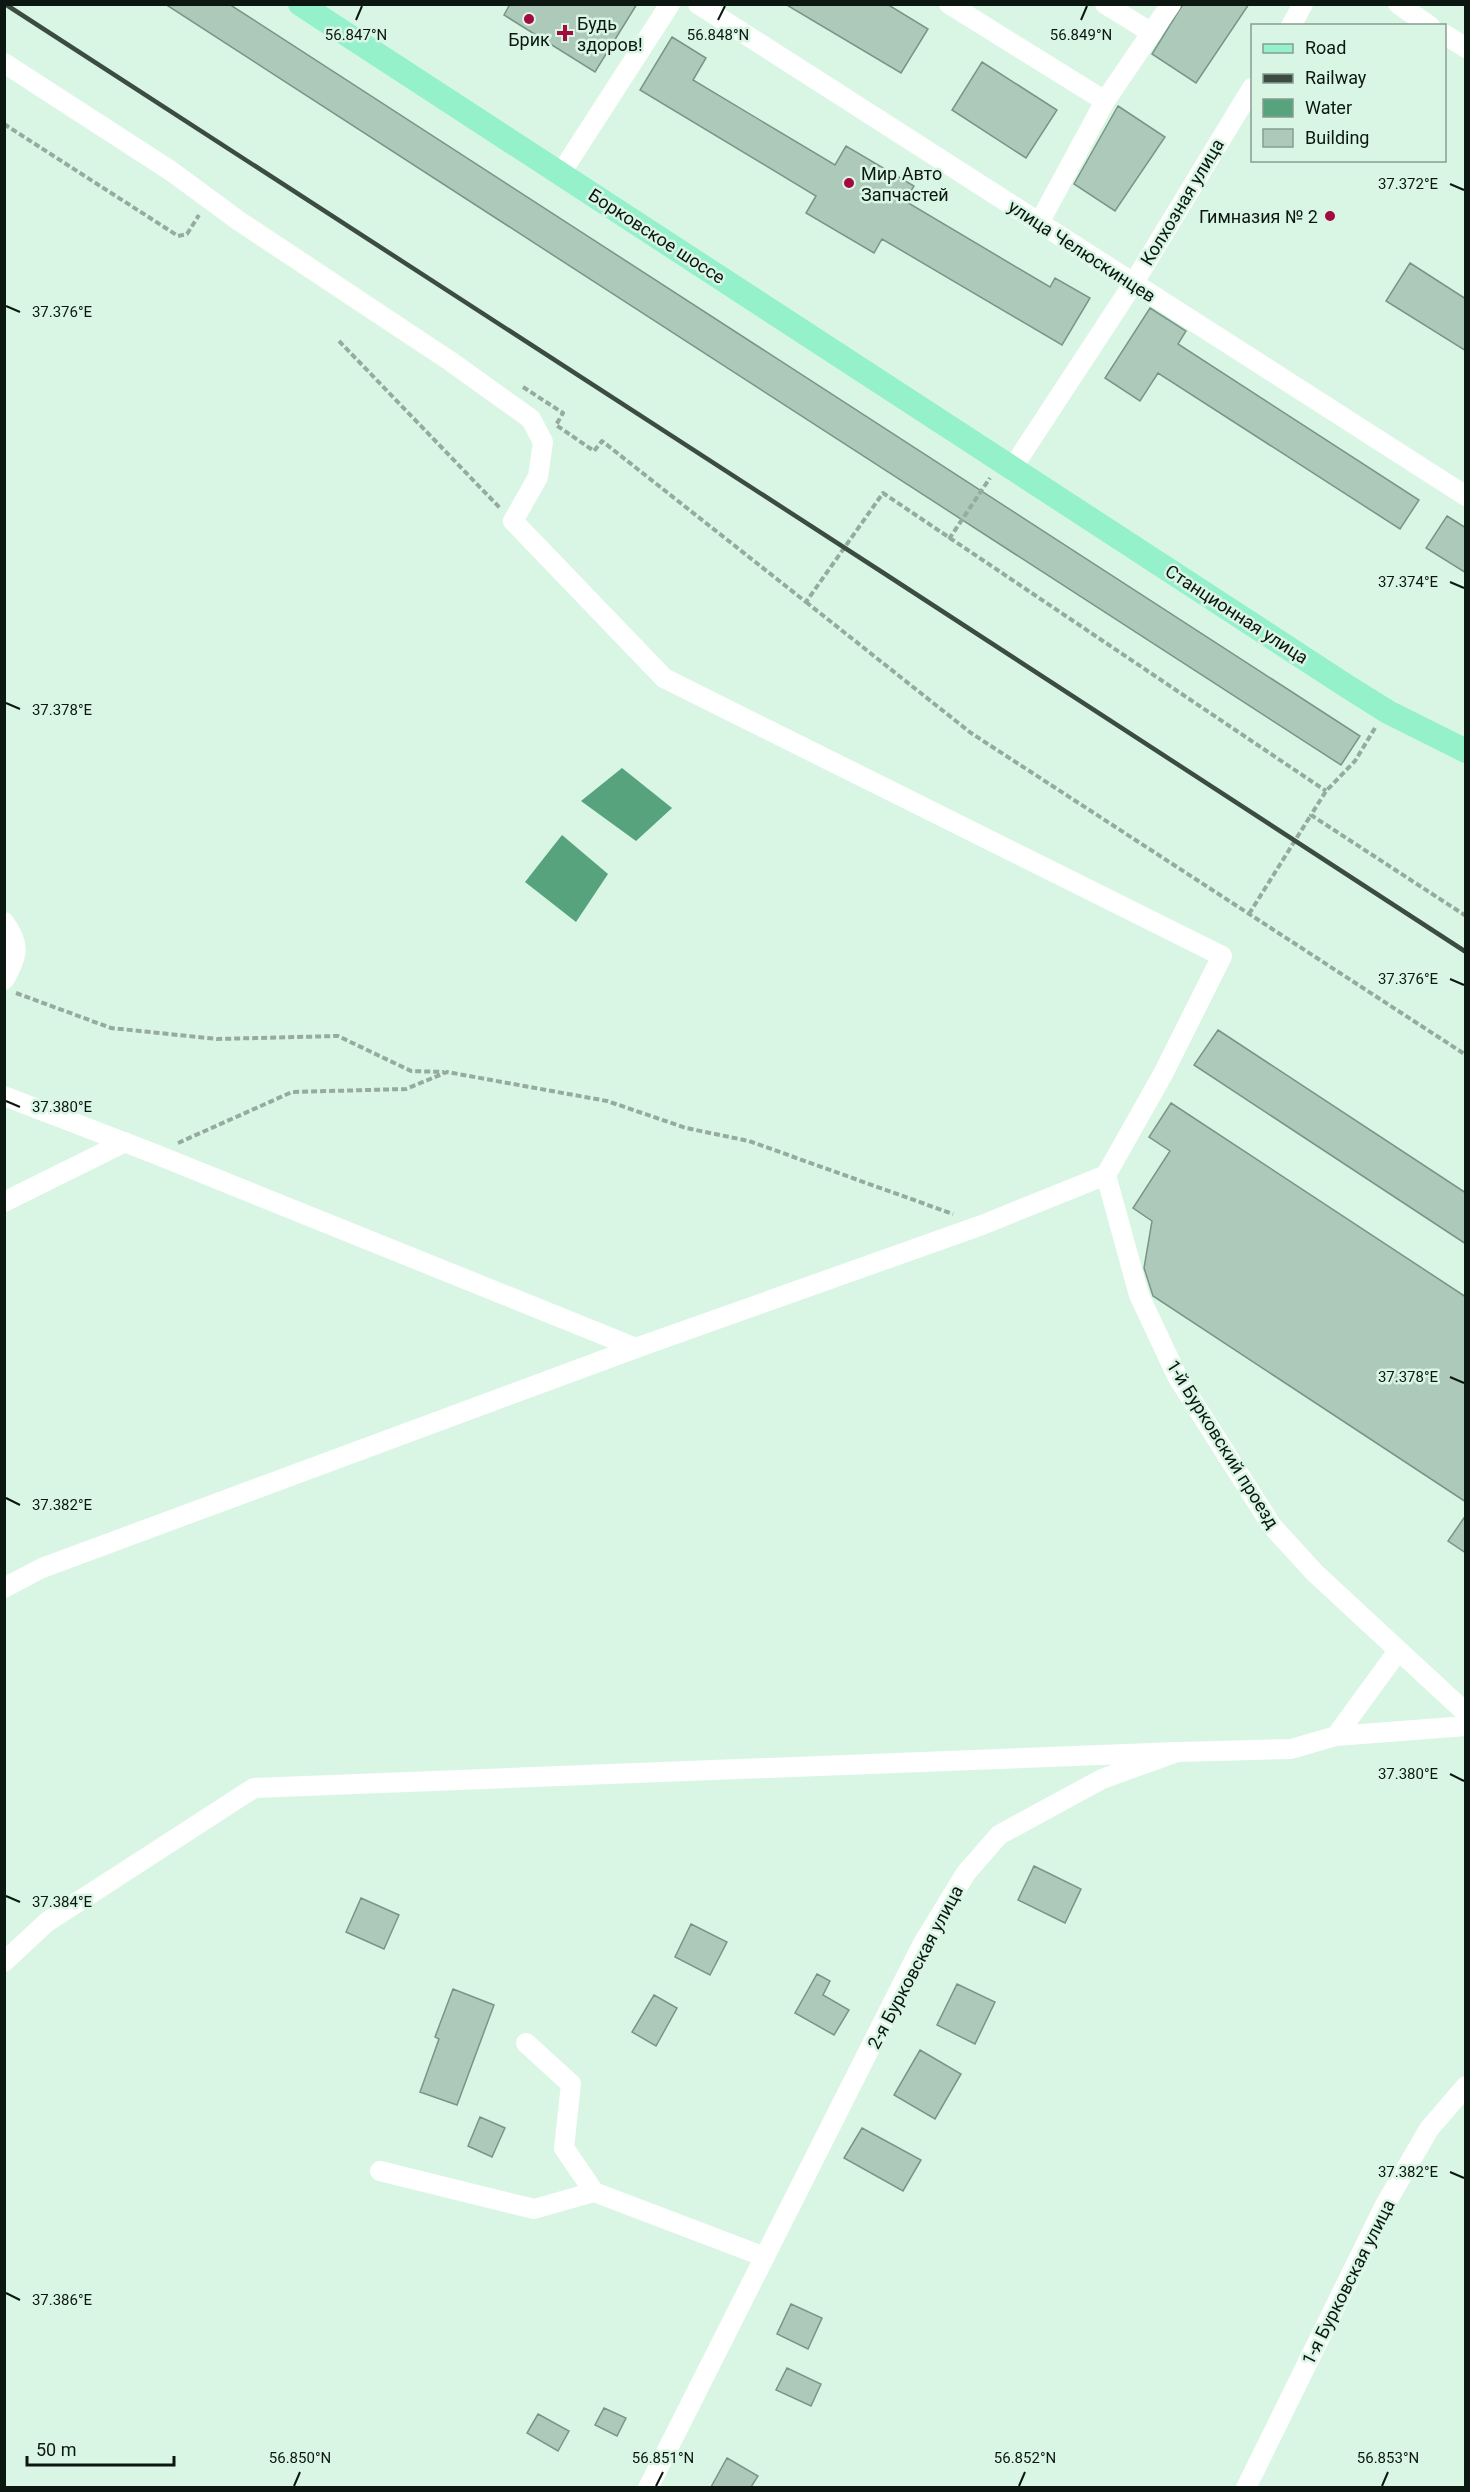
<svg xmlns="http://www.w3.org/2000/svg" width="1470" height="2492" viewBox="0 0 1470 2492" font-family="Roboto,sans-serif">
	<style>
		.water { fill: #56a37d }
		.building { fill: #adc9ba; stroke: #7a9586; stroke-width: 1.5 }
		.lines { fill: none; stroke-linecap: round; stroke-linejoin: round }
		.path { stroke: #94ab9d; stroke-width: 4; stroke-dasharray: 6 3; stroke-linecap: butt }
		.minor { stroke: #fff; stroke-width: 20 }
		.major { stroke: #95f1ca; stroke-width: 24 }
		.rail { stroke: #3d4c43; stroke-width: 4.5 }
		.ticks { fill: none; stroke: #0d1711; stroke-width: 2 }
		.poi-dot { fill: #a4093f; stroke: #d9f6e5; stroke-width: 2 }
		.labels { text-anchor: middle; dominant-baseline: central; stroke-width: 5; stroke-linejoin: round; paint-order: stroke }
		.poi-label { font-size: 18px; fill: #0d1711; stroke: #d9f6e5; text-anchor: start }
		.street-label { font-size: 18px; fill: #0d1711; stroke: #d9f6e5 }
		.ticks-label { font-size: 15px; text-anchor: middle; fill: #0d1711; stroke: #d9f6e5; stroke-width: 5; stroke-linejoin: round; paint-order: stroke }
	</style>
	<rect width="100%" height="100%" fill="#d9f6e5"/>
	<path class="water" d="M 622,768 L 672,808 L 636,841 L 581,801 Z
		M 562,835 L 608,874 L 576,922 L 525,882 Z"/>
	<path class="building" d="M 165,4 L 229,4 L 1360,736 L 1341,765 Z
		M 510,4 L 637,4 L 595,72 L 504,15 Z
		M 785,4 L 887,4 L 928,29 L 901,73 Z
		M 1183,4 L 1249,4 L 1196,83 L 1152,54 Z
		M 672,37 L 706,58 L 693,80 L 835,165 L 846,146 L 914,186 L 905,201 L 1050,287 L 1055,278 L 1090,298 L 1062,345 L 882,239 L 874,253 L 806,213 L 816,196 L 640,90 Z
		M 982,62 L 1057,110 L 1026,158 L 952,110 Z
		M 1118,106 L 1165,137 L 1115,211 L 1074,184 Z
		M 1410,263 L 1466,299 L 1466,351 L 1386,301 Z
		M 1150,308 L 1186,331 L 1178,344 L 1419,500 L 1400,529 L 1158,373 L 1140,401 L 1105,378 Z
		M 1447,516 L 1466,528 L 1466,573 L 1426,548 Z
		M 1218,1030 L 1466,1193 L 1466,1244 L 1194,1065 Z
		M 1171,1103 L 1466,1297 L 1466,1502 L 1153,1296 L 1144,1268 L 1152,1221 L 1133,1208 L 1170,1151 L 1149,1137 Z
		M 1466,1515 L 1466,1553 L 1448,1541 Z
		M 1034,1866 L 1081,1889 L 1065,1923 L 1018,1900 Z
		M 361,1898 L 399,1915 L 384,1949 L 346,1932 Z
		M 691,1924 L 727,1942 L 710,1975 L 675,1957 Z
		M 817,1974 L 830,1981 L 823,1995 L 849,2010 L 834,2035 L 795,2013 Z
		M 957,1984 L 995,2002 L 975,2044 L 937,2025 Z
		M 453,1989 L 494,2005 L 457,2105 L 420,2092 L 439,2039 L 435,2037 Z
		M 654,1995 L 677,2008 L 656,2046 L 632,2032 Z
		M 920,2050 L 961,2074 L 935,2119 L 894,2095 Z
		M 480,2117 L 505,2128 L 492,2157 L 468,2146 Z
		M 862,2128 L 921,2160 L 903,2191 L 844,2158 Z
		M 791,2304 L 822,2318 L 808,2349 L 777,2334 Z
		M 787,2368 L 821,2384 L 811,2406 L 776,2390 Z
		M 604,2408 L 626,2418 L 617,2436 L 595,2425 Z
		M 538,2414 L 569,2431 L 558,2451 L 527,2433 Z
		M 727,2458 L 758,2476 L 751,2487 L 711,2487 Z"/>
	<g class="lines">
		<path class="path" d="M 4,124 L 178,236 L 187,234 L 199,215
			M 339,341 L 500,508
			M 523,387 L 563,413 L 556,425 L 594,451 L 602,441 L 806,602 L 883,493 L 1326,791
			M 949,539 L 990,478
			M 806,602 L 971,733 L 1466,1055
			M 1375,728 L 1355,761 L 1326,791 L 1311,815 L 1466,916
			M 1249,914 L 1311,815
			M 16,993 L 111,1028 L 217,1039 L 338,1036 L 411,1071 L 444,1072
			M 178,1143 L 292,1092 L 406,1089 L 447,1072 L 607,1101 L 686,1128 L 749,1141 L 953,1214"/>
		<path class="minor" d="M 698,4 L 1466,496
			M 949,4 L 1105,101
			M 1105,4 L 1152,33
			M 1398,4 L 1430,26
			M 1291,26 L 1303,4
			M 1444,34 L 1466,48
			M 4,63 L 171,171 L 239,221 L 450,361 L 531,419 L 543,442 L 538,477 L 513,521 L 664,678 L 1222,956 L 1163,1074 L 1106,1175 L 1139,1295 L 1178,1378 L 1272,1526 L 1315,1573 L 1466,1713
			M 561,173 L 670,4
			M 1039,223 L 1105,101 L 1171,4
			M 1013,467 L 1133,284 L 1252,88
			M 4,922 C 21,945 18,956 4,980
			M 4,1096 L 155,1154 L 636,1348 L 982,1225 L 1106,1175
			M 4,1202 L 125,1142
			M 4,1588 L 42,1568 L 636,1348
			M 1336,1736 L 1466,1726
			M 4,1962 L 47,1922 L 254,1788 L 1177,1752
			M 526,2043 L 571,2084 L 564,2148 L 594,2192
			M 380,2171 L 534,2209 L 594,2192 L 765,2257
			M 648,2488 L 922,1945 L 966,1873 L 999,1835 L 1102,1779 L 1177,1752 L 1291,1749 L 1336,1736 L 1398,1651
			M 1246,2488 L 1385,2205 L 1429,2129 L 1466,2086"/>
		<path class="major" d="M 300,4 L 1345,685 L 1388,712 L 1466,751"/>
		<path class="rail" d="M 5,4 L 882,572 L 1466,952"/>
	</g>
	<path class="ticks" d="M 356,20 L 362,6M 718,20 L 725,6M 1081,20 L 1087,6M 1450,184 L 1464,190M 6,306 L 20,312M 1450,582 L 1464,588M 6,703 L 20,709M 1450,979 L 1464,985M 6,1101 L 20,1107M 1450,1377 L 1464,1383M 6,1498 L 20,1505M 1450,1774 L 1464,1781M 6,1896 L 20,1902M 1450,2172 L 1464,2178M 6,2293 L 20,2300M 294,2486 L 300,2472M 656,2486 L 663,2472M 1019,2486 L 1025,2472M 1382,2486 L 1388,2472"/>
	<g class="poi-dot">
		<circle cx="529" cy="19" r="6"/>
		<path d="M562 24h6v6h6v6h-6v6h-6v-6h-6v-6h6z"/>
		<circle cx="849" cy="183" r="6"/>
		<circle cx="1330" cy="216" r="6"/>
	</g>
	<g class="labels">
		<g class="poi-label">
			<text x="577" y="23">Будь<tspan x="577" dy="21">здоров!</tspan></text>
			<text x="529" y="39" text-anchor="middle">Брик</text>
			<text x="861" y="173">Мир Авто<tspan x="861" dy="21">Запчастей</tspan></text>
			<text x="1318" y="216" text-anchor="end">Гимназия № 2</text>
		</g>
		<g class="street-label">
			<text transform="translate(1182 202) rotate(-59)">Колхозная улица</text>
			<text transform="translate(657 236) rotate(33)">Борковское шоссе</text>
			<text transform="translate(1082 251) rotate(33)">улица Челюскинцев</text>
			<text transform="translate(1237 614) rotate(33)">Станционная улица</text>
			<text transform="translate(1223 1444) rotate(58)">1-й Бурковский проезд</text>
			<text transform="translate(915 1967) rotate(-62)">2-я Бурковская улица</text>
			<text transform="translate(1348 2282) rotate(-63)">1-я Бурковская улица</text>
		</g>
	</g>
	<g class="ticks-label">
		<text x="356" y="40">56.847°N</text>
		<text x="718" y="40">56.848°N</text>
		<text x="1081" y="40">56.849°N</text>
		<text x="1408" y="189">37.372°E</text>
		<text x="62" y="317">37.376°E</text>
		<text x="1408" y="587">37.374°E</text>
		<text x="62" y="715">37.378°E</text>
		<text x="1408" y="984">37.376°E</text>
		<text x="62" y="1112">37.380°E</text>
		<text x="1408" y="1382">37.378°E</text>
		<text x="62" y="1510">37.382°E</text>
		<text x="1408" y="1779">37.380°E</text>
		<text x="62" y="1907">37.384°E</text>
		<text x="1408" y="2177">37.382°E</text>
		<text x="62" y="2305">37.386°E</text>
		<text x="300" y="2463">56.850°N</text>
		<text x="663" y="2463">56.851°N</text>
		<text x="1025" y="2463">56.852°N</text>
		<text x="1388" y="2463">56.853°N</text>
	</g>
	<rect width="1470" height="2492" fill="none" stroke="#0d1711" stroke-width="12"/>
	<rect x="1251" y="24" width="195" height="138" fill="#d9f6e5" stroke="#879d90" stroke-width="1.5"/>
	<rect x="1263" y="44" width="30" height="9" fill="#95f1ca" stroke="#879d90" stroke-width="1.5"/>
	<text x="1305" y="54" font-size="18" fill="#0d1711">Road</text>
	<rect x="1263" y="74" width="30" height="9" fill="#3d4c43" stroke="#879d90" stroke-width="1.5"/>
	<text x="1305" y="84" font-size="18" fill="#0d1711">Railway</text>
	<rect x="1263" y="99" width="30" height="18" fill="#56a37d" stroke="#879d90" stroke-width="1.5"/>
	<text x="1305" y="114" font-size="18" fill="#0d1711">Water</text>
	<rect x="1263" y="129" width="30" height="18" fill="#adc9ba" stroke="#879d90" stroke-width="1.5"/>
	<text x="1305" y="144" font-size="18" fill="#0d1711">Building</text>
	<path d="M27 2456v9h147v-9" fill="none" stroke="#0d1711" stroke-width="3"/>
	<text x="36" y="2456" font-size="18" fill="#0d1711" stroke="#d9f6e5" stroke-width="4.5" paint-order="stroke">50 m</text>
</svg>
